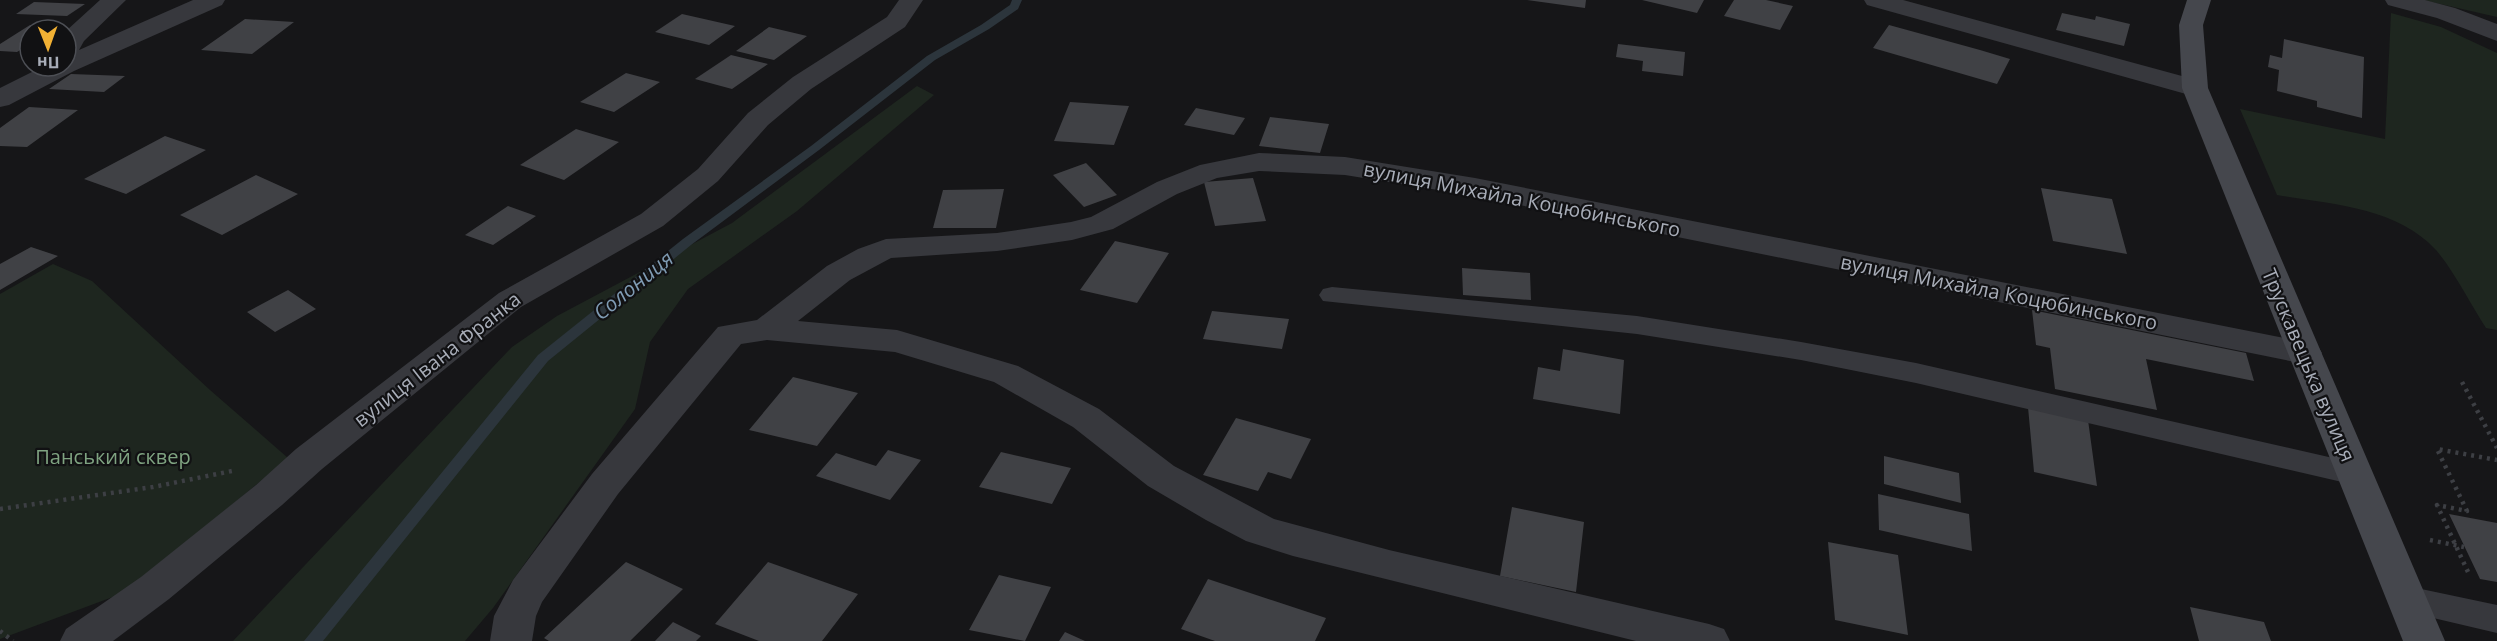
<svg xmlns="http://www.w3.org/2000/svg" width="2497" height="641" viewBox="0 0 2497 641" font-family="'Open Sans',sans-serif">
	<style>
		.green { fill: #1e261f }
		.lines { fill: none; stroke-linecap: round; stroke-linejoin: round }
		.stream { fill: #2c353c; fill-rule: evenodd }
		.building { fill: #404145 }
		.path { stroke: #3d3f44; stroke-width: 4.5; stroke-dasharray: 3 5; stroke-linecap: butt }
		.lane { fill: #37383d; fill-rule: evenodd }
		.street { fill: #37383d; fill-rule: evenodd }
		.secondary { fill: #45474d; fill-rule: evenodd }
		.labels { text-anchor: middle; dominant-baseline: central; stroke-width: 4.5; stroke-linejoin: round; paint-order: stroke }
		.street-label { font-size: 20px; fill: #a8adb8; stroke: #111113 }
		.park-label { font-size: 20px; fill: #7fa381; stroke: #111113 }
		.water-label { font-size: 21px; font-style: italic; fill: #7f9bb3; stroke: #111113 }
	</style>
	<rect width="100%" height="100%" fill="#161618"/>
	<path class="green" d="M 2423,0 L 2497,0 L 2497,17 Z
		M 2391,13 L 2441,27 L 2497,53 L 2497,330 L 2486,328 C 2471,305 2454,271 2436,250 C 2397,207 2330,204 2277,195 L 2240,109 L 2385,139 Z
		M 917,86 L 934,95 L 797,211 L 688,289 L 650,342 L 635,409 L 493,608 L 465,641 L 233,641 L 512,347 L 557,316 L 732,223 Z
		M 53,264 L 92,281 L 210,390 L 288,458 L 177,551 L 118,595 L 0,639 L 0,294 Z"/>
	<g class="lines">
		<path class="stream" d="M 1012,0 L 1022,0 L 1018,9 L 989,29 L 935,60 L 819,150 L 691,245 L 548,361 L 323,641 L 304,641 L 538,355 L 683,239 L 811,146 L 927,56 L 981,25 L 1010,5 Z"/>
	</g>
	<path class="building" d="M 1527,0 L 1586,0 L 1585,8 Z
		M 1642,0 L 1704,0 L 1697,13 Z
		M 1734,0 L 1766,0 L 1793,6 L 1780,30 L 1724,16 Z
		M 34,2 L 85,4 L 67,16 L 16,14 Z
		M 2062,13 L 2095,20 L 2096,16 L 2130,24 L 2124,46 L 2056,30 Z
		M 682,14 L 735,26 L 709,45 L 655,32 Z
		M 245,19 L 294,22 L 252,54 L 201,50 Z
		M 30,25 L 56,27 L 51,30 L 30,30 L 30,44 L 17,52 L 0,51 L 0,44 Z
		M 1889,25 L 1980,50 L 2010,59 L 1997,84 L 1873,48 Z
		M 769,27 L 807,36 L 774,60 L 736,51 Z
		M 2284,39 L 2364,57 L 2362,118 L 2317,107 L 2317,101 L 2277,91 L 2279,70 L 2268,67 L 2270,55 L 2282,58 Z
		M 1618,44 L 1685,52 L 1683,76 L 1642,71 L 1643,61 L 1616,57 Z
		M 731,55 L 768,64 L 732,89 L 695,79 Z
		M 626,73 L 660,82 L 614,112 L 580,102 Z
		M 71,74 L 125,76 L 104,92 L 49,89 Z
		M 1070,102 L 1129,106 L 1114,145 L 1054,141 Z
		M 29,107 L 78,110 L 27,147 L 0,146 L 0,128 Z
		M 1196,108 L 1245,118 L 1234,135 L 1184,125 Z
		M 1270,117 L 1329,124 L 1320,153 L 1259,146 Z
		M 576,129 L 619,142 L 564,180 L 520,165 Z
		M 165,136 L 206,150 L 126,194 L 84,179 Z
		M 1086,163 L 1117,195 L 1084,207 L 1053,175 Z
		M 256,175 L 298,194 L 222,235 L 180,215 Z
		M 1253,178 L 1266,221 L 1215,226 L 1204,182 Z
		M 2041,188 L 2112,199 L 2127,254 L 2053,241 Z
		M 1004,189 L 996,228 L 933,228 L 943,190 Z
		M 508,206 L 536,216 L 493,245 L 465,235 Z
		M 1115,241 L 1169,253 L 1137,303 L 1080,290 Z
		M 31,247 L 58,256 L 0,290 L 0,264 Z
		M 1462,268 L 1530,273 L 1531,300 L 1463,295 Z
		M 288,290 L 316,309 L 275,332 L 247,312 Z
		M 2032,310 L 2246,353 L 2254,381 L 2146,359 L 2157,410 L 2055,389 L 2050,348 L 2036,345 Z
		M 1212,311 L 1289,319 L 1282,349 L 1203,339 Z
		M 1563,349 L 1624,360 L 1620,414 L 1533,399 L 1538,367 L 1560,371 Z
		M 793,377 L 858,393 L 817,446 L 749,430 Z
		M 2028,407 L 2088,420 L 2097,486 L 2034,472 Z
		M 1236,418 L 1311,439 L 1291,479 L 1268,472 L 1258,491 L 1203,475 Z
		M 888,450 L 921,460 L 890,500 L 816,476 L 836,453 L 876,466 Z
		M 1001,452 L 1071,468 L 1052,504 L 979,487 Z
		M 1884,456 L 1959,473 L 1961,503 L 1884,484 Z
		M 1878,494 L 1969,514 L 1972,551 L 1879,530 Z
		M 1512,507 L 1584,522 L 1576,592 L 1500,576 Z
		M 2449,514 L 2497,523 L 2497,582 L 2480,579 Z
		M 1828,542 L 1898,555 L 1908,635 L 1835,620 Z
		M 626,562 L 683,589 L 630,641 L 549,641 L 544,638 Z
		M 768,562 L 858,594 L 822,641 L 759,641 L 715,624 Z
		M 999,575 L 1051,587 L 1025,641 L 969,630 Z
		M 1208,579 L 1326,618 L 1315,641 L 1215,641 L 1181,629 Z
		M 2190,607 L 2264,622 L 2271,641 L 2199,641 Z
		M 673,622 L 701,636 L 696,641 L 655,641 Z
		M 1065,632 L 1085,641 L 1059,641 Z"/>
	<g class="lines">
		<path class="path" d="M 2462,382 L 2497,448
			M 0,509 L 153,487 L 232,471
			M 2430,540 L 2464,547
			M 2468,572 L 2437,505 L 2467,511 L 2437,449 L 2497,460
			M 0,631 L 13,641"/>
		<path class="lane" d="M 1332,287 L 1637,316 L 1801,342 L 1916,363 L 2355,463 L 2366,466 L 2370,474 L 2366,482 L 2355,485 L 1916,383 L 1801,360 L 1637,334 L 1323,301 L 1319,295 L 1323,289 Z
			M 2407,586 L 2497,605 L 2497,633 L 2395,609 L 2390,599 L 2395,589 Z"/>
		<path class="street" d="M 100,0 L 126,0 L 84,41 L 79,50 L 193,0 L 225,0 L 222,5 L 74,71 L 9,105 L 0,107 L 0,88 L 44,66 L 66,66 L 66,31 Z
			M 899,0 L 923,0 L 905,27 L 811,89 L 768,125 L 718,181 L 663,226 L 521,307 L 322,469 L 282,505 L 169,599 L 113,641 L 60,641 L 66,629 L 141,577 L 256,485 L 296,449 L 499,293 L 641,214 L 698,169 L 748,113 L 793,77 L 887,17 Z
			M 1864,0 L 1903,0 L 2204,82 L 2208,88 L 2204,94 L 2195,96 L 2186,94 L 1867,5 Z
			M 2385,0 L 2425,0 L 2455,8 L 2497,24 L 2497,41 L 2437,18 L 2388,5 Z
			M 1259,153 L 1345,157 L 1475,178 L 2305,342 L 2317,345 L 2322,353 L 2317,361 L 2305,364 L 1475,196 L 1345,175 L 1259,171 L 1217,178 L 1177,194 L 1113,229 L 1072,240 L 997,251 L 891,258 L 850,280 L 798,321 L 897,330 L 1018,366 L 1099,409 L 1174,466 L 1274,519 L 1389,550 L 1709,624 L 1724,629 L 1730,641 L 1636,641 L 1293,556 L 1246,541 L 1206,520 L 1148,486 L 1073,427 L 994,382 L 895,352 L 767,340 L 741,344 L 618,494 L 542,602 L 536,616 L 532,641 L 490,641 L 494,616 L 513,580 L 592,474 L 718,327 L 757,320 L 827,266 L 858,249 L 886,239 L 997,233 L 1071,222 L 1091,217 L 1157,182 L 1200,165 Z"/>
		<path class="secondary" d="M 2187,0 L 2211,0 L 2203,25 L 2208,88 L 2445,641 L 2403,641 L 2182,88 L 2179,25 Z"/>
	</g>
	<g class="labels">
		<g class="street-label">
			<text transform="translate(1522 199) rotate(11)">вулиця Михайла Коцюбинського</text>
			<text transform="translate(1999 292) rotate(11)">вулиця Михайла Коцюбинського</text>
			<text transform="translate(437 359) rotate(-38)">вулиця Івана Франка</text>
			<text transform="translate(2309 365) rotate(67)">Трускавецька вулиця</text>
		</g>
		<g class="park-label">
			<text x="113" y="456">Панський сквер</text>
		</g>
		<g class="water-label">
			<text transform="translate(633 285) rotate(-39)">Солониця</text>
		</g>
	</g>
	<g transform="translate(48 48) rotate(179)"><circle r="28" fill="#111113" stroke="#4d4f55" stroke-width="1.5"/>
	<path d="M0-4.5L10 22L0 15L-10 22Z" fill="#f2b134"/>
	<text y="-9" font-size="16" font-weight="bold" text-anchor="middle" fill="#a8adb8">Пн</text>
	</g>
</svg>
